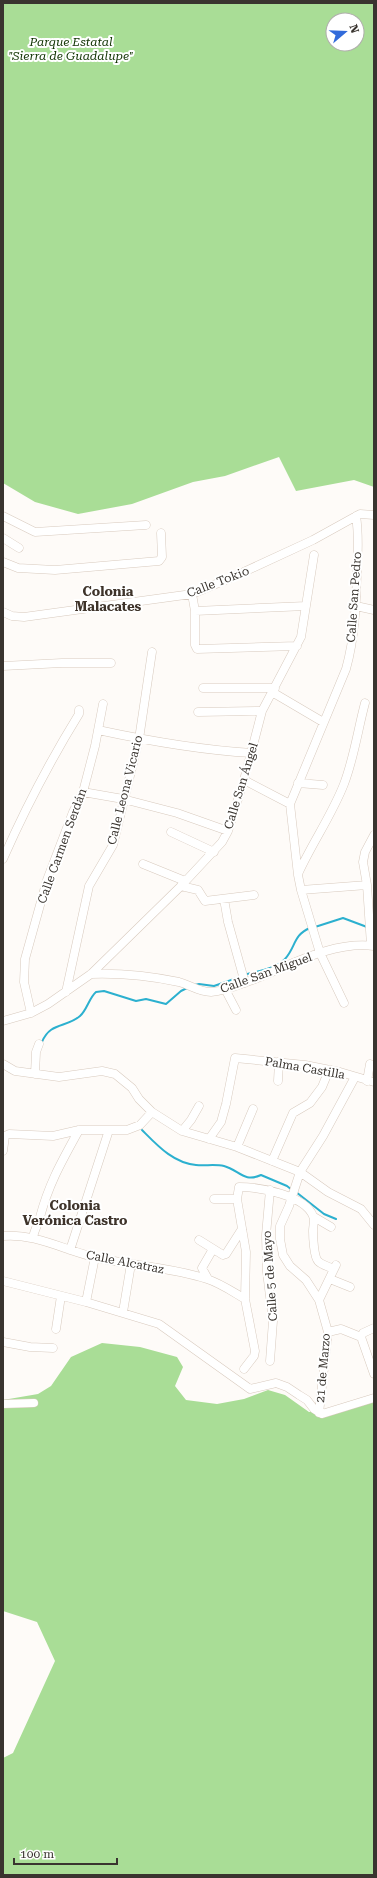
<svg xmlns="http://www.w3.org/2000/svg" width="377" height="1878" viewBox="0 0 377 1878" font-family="'Roboto Serif',serif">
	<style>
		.green { fill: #a9dd96; fill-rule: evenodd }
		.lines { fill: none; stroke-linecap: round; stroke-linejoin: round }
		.stream { stroke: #2cb0cf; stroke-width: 2 }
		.minor-casing { stroke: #d8cabe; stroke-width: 9 }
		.minor { stroke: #fff; stroke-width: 8 }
		.labels { text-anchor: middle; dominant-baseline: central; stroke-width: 4; stroke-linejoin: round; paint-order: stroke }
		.park-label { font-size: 12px; font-style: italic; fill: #0f3200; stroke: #fff }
		.street-label { font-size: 12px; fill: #39342f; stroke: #fff }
		.neighbourhood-label { font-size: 13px; font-weight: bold; fill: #3e332a; stroke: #fff }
	</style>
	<rect width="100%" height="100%" fill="#fefbf8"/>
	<path class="green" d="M 3,3 L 374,3 L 374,487 L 354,480 L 296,491 L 279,457 L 225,476 L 193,482 L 132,504 L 78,514 L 35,502 L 3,483 ZM 333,20 L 357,20 L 357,44 L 333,44 Z
		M 102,1343 L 140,1347 L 177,1357 L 183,1367 L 175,1386 L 186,1400 L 217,1404 L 244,1399 L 268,1390 L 285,1395 L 309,1412 L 374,1400 L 374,1875 L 3,1875 L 3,1758 L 13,1753 L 55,1661 L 37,1622 L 3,1611 L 3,1400 L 38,1394 L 51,1386 L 71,1357 Z"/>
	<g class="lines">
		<path class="stream" d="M 315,927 L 343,918 L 367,927
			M 244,975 C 257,971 276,969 285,959 C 296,947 293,935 310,928
			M 195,985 L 199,984 L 214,986 L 240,977
			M 42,1042 C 50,1022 66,1028 80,1016 C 87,1010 89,998 96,992 L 104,991 L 136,1001 L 146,999 L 166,1004 L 181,991 L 187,988
			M 142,1130 C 157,1145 173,1163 196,1165 C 205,1166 215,1164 224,1166 C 239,1170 244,1183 261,1175 L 287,1186 L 292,1190
			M 296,1192 L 324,1214 L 336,1219"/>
		<g class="minor-casing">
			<path id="minor" d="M 3,516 L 35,532 L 146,525
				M 3,538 L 19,548
				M 3,562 L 18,568 L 55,570 L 159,561 L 162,557 L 161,533
				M 192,594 L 195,611 L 195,645 L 197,649 L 297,646
				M 356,606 L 374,610
				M 195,611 L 306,606
				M 3,612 L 12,616 L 24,617 L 192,594 L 235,576 L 313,540 L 360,514 L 374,515
				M 3,666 L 62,663 L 111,663
				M 203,688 L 275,688
				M 272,692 L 323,722
				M 198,712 L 262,711
				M 98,730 C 149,741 200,750 252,753
				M 244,780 L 290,804
				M 298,783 L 323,785
				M 83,792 L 123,799 L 177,813 L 228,831
				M 171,832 L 214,852
				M 3,859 C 25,809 50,761 79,714 L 79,710
				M 143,864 L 185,881
				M 298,874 C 312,843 332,815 344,784 C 354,758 358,729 365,703
				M 181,886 L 198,890 L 205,901 L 254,895
				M 301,890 L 367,885
				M 224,899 L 228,922 L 245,983
				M 371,945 L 367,885 L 363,862 L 365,852 L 374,835
				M 91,974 C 121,973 150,976 179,982 C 190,985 199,992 211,992 C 226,991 241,984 255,979 C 293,964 333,941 374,946
				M 225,989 L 236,1010
				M 66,992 L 89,886 L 113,845 L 139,739 L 152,652
				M 344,1003 L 320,953 L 301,890 L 298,875 L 290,804 L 346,669 C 355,637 356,604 357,571 C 358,553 359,534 356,516
				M 31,1013 L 24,982 L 25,959 L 47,880 L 73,812 L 83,792 L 95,746 L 103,704
				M 3,1021 L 31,1013 L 48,1004 L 91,974 L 181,886 L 222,842 L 228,831 L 244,780 L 262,711 L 301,637 L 314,555
				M 3,1064 L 15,1071 L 59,1077 L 102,1071 L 115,1074 L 132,1088 L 139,1099 L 152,1112 L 182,1131 L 237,1147 L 300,1172 L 328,1192 L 361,1209 L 374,1225
				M 35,1074 L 36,1052 L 39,1044
				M 278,1081 L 279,1062
				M 367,1081 L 370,1064
				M 182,1131 L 191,1120 L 199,1106
				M 209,1139 L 221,1122 L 226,1104 L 235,1058 L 305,1065 L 340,1072 L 374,1082
				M 237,1147 L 253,1109
				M 3,1151 L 5,1136 L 9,1134 L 53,1136 L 79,1130 L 127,1130 L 140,1125 L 152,1112
				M 272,1161 L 293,1113 L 310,1103 L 322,1087 L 329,1070
				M 270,1190 L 266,1235 L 267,1272 L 273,1321 L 270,1361
				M 214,1199 L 237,1199
				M 314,1217 L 331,1227
				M 3,1236 C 35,1233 64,1250 94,1257 C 131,1266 171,1267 207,1279 C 220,1283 233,1292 245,1299
				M 33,1238 C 34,1230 38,1225 40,1217 C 49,1183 62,1161 79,1130
				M 199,1240 L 223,1255 L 226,1254 L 242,1229
				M 70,1250 L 109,1130
				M 208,1279 L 202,1268 L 213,1249
				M 330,1279 L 350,1287
				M 3,1281 L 86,1302 L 159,1324 L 250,1389 L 276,1383 L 287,1387 L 299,1395 L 307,1400 L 314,1409 L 322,1414 L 374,1398
				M 319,1300 L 336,1265
				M 86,1302 L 95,1257
				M 123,1312 L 131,1264
				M 56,1329 L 61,1296
				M 328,1332 L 341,1329 L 361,1337 L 363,1333 L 374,1328
				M 361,1337 L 374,1374
				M 3,1342 L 30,1347 L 53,1348
				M 244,1369 L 254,1356 L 255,1351 L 245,1299 L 246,1252 L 237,1199 L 239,1187 C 259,1187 305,1195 313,1216 C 315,1220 313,1226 313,1231 C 313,1237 314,1257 318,1261 C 321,1265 330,1267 334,1269
				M 3,1404 L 34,1403
				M 319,1413 L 328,1332 L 319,1300 L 306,1280 L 290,1266 L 283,1255 L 280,1239 L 280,1226 L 289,1206 L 300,1172 L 323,1136 L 355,1077"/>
		</g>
		<use href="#minor" class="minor"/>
	</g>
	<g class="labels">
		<g class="park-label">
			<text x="71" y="42">Parque Estatal<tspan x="71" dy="14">"Sierra de Guadalupe"</tspan></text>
		</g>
		<g class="street-label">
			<text transform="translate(218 582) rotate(-21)">Calle Tokio</text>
			<text transform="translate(354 597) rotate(-86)">Calle San Pedro</text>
			<text transform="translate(241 786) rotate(-73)">Calle San Ángel</text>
			<text transform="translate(125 790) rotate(-76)">Calle Leona Vicario</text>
			<text transform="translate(62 846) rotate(-70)">Calle Carmen Serdán</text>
			<text transform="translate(266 973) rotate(-20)">Calle San Miguel</text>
			<text transform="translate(305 1068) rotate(10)">Palma Castilla</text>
			<text transform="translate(125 1262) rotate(11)">Calle Alcatraz</text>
			<text transform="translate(270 1276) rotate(-94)">Calle 5 de Mayo</text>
			<text transform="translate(323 1368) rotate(-85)">21 de Marzo</text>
		</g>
		<g class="neighbourhood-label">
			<text x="108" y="591">Colonia<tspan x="108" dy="15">Malacates</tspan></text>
			<text x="75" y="1205">Colonia<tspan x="75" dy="15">Verónica Castro</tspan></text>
		</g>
	</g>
	<rect width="377" height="1878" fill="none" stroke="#39342f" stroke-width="8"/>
	<g transform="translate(345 32) rotate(71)"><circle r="19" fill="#ffffff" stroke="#b0aeac"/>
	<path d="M0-3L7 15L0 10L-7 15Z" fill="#326bda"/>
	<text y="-6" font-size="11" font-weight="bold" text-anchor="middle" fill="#39342f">N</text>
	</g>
	<path d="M14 1858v6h103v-6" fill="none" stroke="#39342f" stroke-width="2"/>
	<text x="20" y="1858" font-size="12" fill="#39342f" stroke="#ffffff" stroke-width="3" paint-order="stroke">100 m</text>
</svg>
